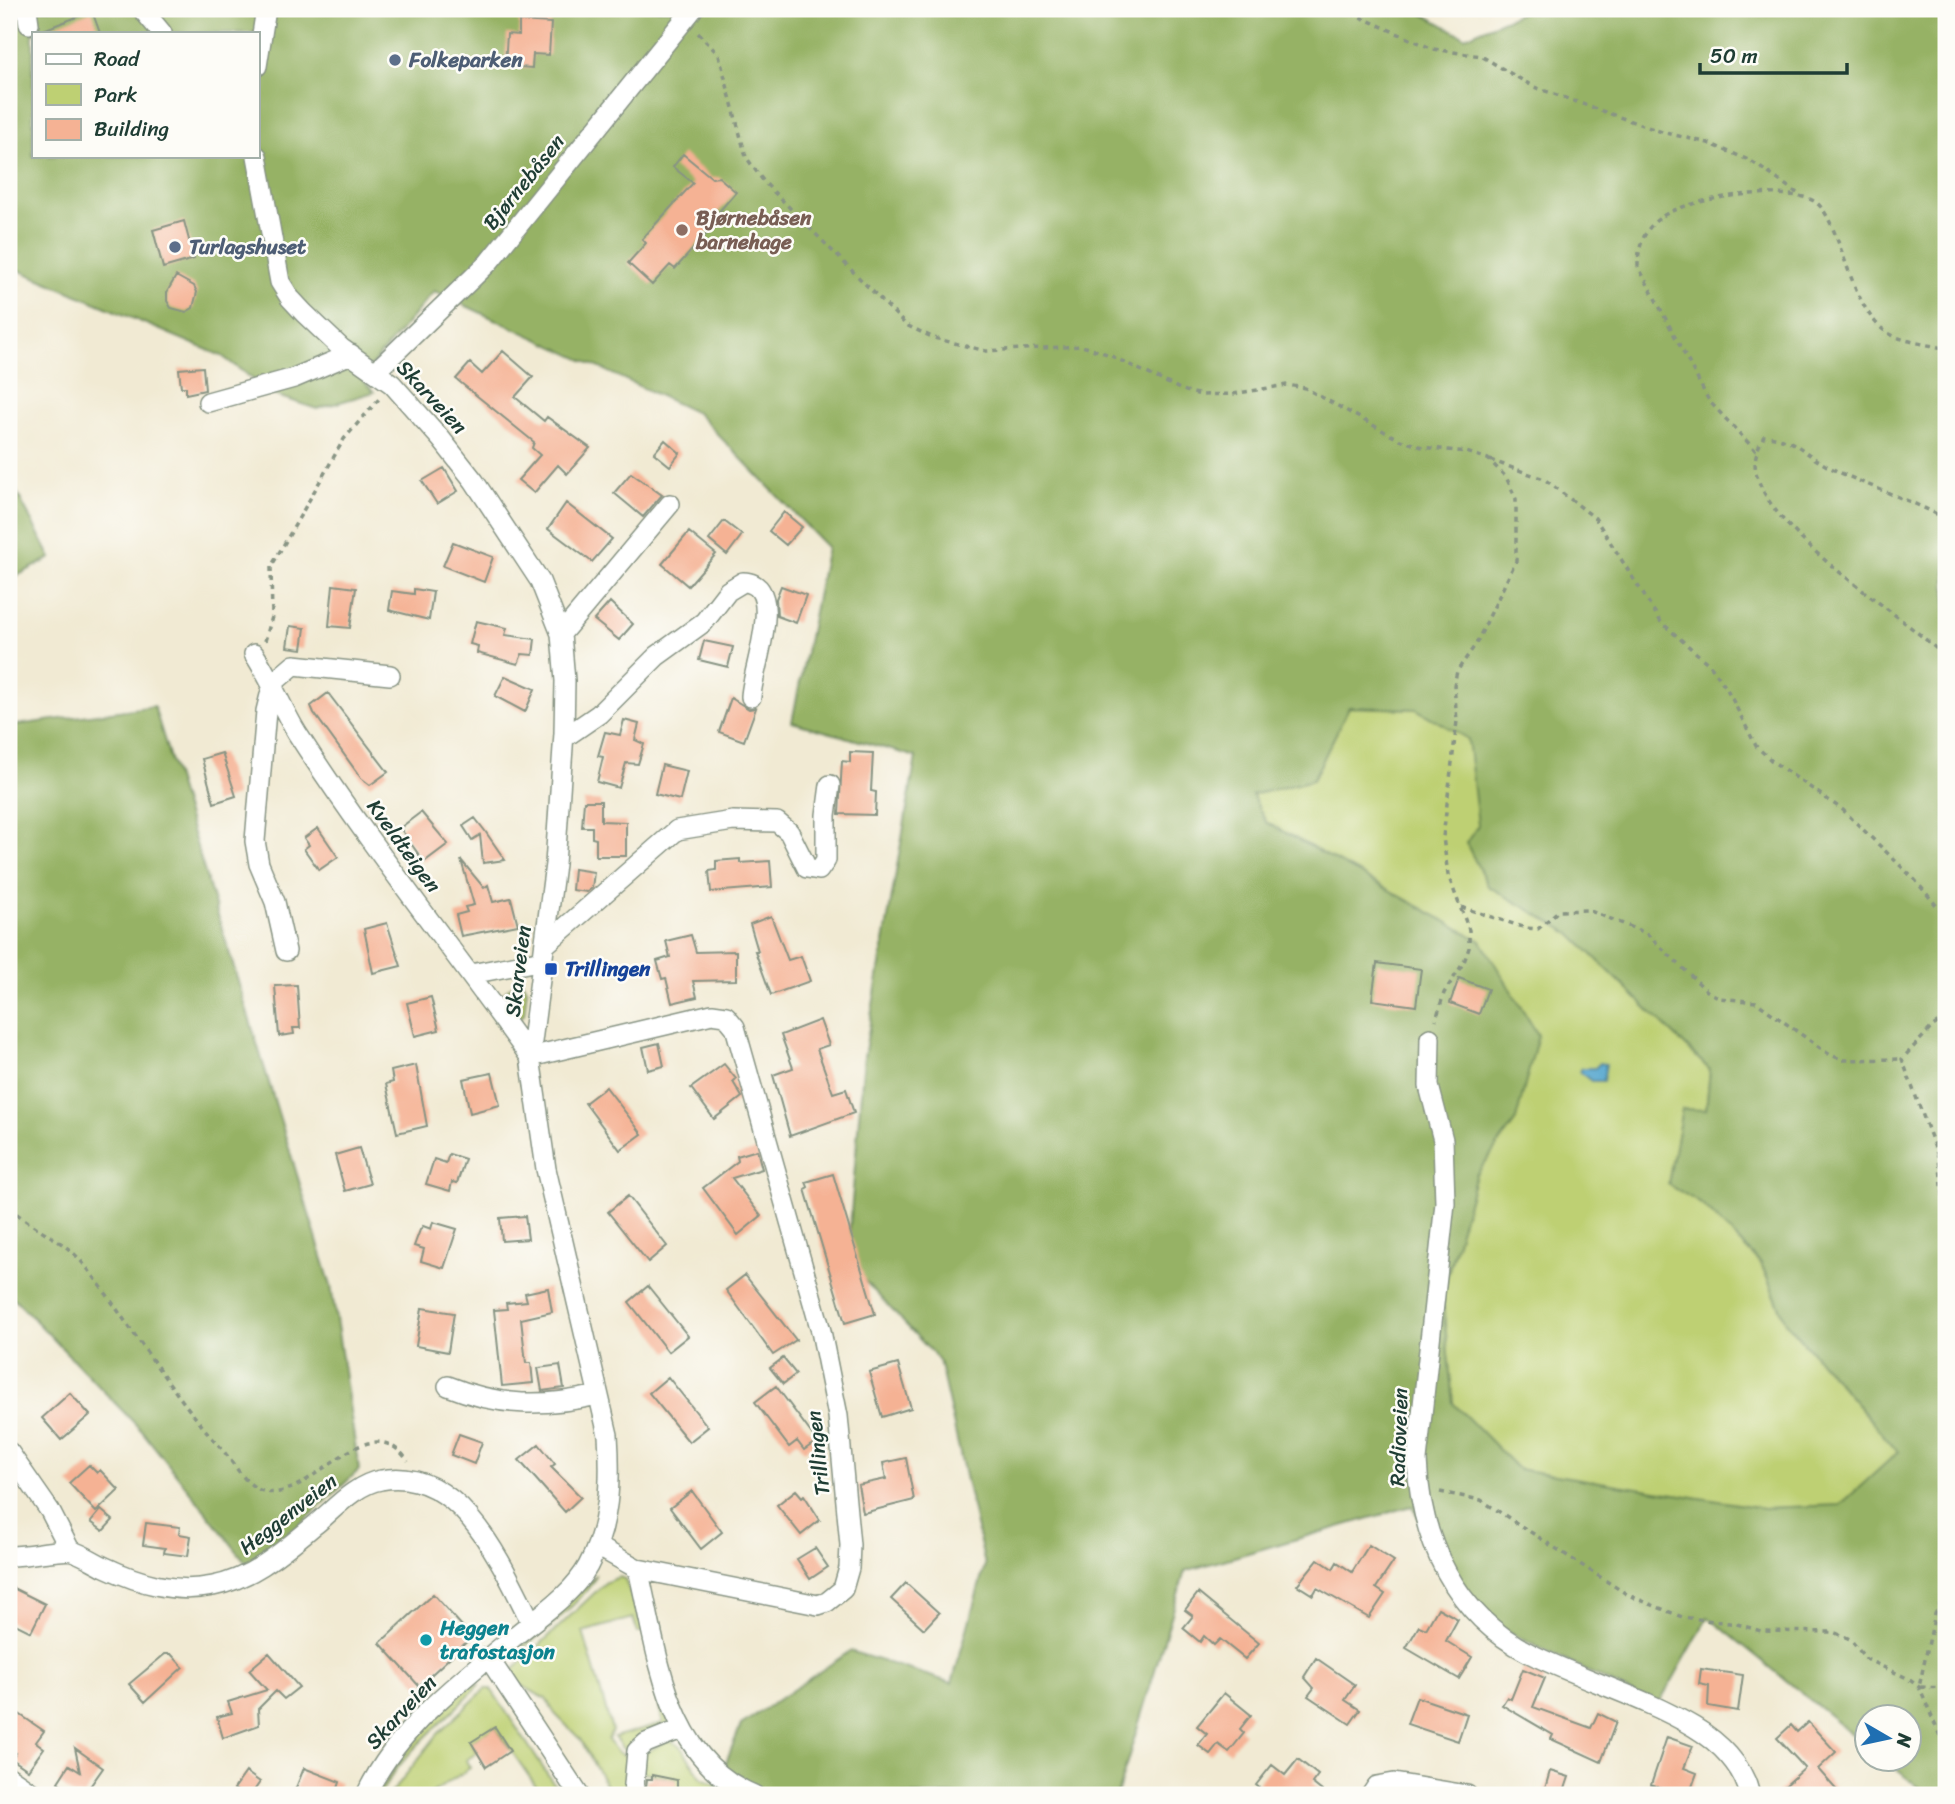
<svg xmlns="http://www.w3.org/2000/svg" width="1955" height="1804" viewBox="0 0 1955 1804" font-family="Sriracha,sans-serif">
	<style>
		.green { fill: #bed073; stroke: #6e8654; stroke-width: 2 }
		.forest { fill: #96b265; stroke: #5a784c; stroke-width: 2; fill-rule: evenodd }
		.water { fill: #52a5ce; stroke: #387181; stroke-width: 2 }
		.building { fill: #f5b294 }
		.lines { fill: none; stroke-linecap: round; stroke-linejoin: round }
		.minor-casing { stroke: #889484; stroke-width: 22 }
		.path { stroke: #889484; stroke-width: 3.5; stroke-dasharray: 5 5; stroke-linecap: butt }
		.minor { stroke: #fff; stroke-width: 19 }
		.service-dot { fill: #5c6f8a; stroke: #fdfcf7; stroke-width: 2.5 }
		.education-dot { fill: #8d6e63; stroke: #fdfcf7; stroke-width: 2.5 }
		.transit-dot { fill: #1a4fb4; stroke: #fdfcf7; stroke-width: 2.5 }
		.culture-dot { fill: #0f9aa8; stroke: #fdfcf7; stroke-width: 2.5 }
		.labels { text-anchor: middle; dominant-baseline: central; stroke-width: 5; stroke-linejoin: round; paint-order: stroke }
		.service-label { font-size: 21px; font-weight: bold; fill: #4e5e75; stroke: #fdfcf7; text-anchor: start }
		.street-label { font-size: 21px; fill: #1f3d34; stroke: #fdfcf7 }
		.education-label { font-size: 21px; font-weight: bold; fill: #785e54; stroke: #fdfcf7; text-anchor: start }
		.transit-label { font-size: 21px; font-weight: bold; fill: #164399; stroke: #fdfcf7; text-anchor: start }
		.culture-label { font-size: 21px; font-weight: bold; fill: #0d838f; stroke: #fdfcf7; text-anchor: start }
	</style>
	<rect width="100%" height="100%" fill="#fdfcf7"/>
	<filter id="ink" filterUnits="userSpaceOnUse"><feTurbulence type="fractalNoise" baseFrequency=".0143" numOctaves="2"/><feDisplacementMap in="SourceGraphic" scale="14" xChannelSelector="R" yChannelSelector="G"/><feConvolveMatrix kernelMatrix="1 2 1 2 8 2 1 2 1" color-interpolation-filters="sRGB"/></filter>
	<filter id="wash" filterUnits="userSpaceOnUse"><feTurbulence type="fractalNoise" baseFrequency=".00686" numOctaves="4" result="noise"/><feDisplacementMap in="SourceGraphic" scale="28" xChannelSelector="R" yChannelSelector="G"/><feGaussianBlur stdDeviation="1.57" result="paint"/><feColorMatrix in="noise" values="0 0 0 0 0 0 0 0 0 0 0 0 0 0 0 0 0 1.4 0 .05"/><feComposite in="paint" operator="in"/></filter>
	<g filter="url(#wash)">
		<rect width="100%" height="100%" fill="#f1ead3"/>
		<path class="green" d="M 1349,707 L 1416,709 L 1468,739 L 1488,886 L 1571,934 L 1710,1070 L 1706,1111 L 1682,1110 L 1668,1184 L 1703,1205 L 1761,1264 L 1786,1322 L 1899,1453 L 1840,1506 L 1763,1508 L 1543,1476 L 1449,1450 L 1453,1403 L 1442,1294 L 1476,1175 L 1516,1120 L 1481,941 L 1266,822 L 1252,795 L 1313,780 Z
			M 521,981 L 527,989 L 524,1014 L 520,1018 L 514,1015 L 505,991 Z
			M 595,1576 C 593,1591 527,1649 513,1654 Z
			M 619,1577 L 625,1579 L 644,1631 L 638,1633 L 633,1618 L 583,1632 L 612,1730 L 608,1740 L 617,1752 L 630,1758 L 628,1795 L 611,1795 L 580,1739 L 555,1714 L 546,1699 L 517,1683 L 512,1671 L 606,1582 Z
			M 471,1684 L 479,1684 C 446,1722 404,1749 380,1795 L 375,1795 L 417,1736 Z
			M 485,1689 L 491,1689 L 561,1795 L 542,1795 L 495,1727 L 471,1742 L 477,1753 L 466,1760 L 470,1768 L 429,1795 L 390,1795 L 438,1734 Z
			M 665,1705 L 669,1725 L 629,1751 L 623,1749 L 614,1737 L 663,1723 L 659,1707 Z
			M 669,1739 L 681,1747 L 702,1778 L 740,1795 L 676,1795 L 676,1779 L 638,1771 L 642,1755 Z"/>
		<path class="forest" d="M 9,9 L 1414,9 L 1465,37 L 1530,9 L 1946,9 L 1946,1795 L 1929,1795 L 1883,1759 L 1910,1758 L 1910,1716 L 1868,1716 L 1867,1746 L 1708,1617 L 1658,1706 L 1473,1615 L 1412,1506 L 1185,1571 L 1117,1795 L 718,1795 L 715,1789 L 741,1725 L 850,1651 L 952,1683 L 985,1565 L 939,1360 L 847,1262 L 864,1057 L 916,757 L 792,722 L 827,547 L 697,413 L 434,291 L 361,378 L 374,392 L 317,409 L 274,395 L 222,356 L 9,266 ZM 33,33 L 257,33 L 257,156 L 33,156 ZM 1349,707 L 1416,709 L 1468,739 L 1478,825 L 1466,843 L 1488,886 L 1571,934 L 1710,1070 L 1706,1110 L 1682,1109 L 1668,1184 L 1703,1205 L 1761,1263 L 1786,1322 L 1898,1452 L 1840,1505 L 1763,1508 L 1518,1469 L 1453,1403 L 1442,1294 L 1476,1175 L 1516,1120 L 1538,1035 L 1481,941 L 1266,822 L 1252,795 L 1313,780 Z
			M 9,485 L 16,491 L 51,558 L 9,580 Z
			M 154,706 L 331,1286 L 359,1470 L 252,1570 L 141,1430 L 9,1293 L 9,726 Z"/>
		<path class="water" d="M 1600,1063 L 1606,1064 L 1603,1081 L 1591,1081 L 1580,1072 L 1582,1068 L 1595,1068 Z"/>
		<g id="blocks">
			<path class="building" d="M 92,11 L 100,33 L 38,33 L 38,32 Z
				M 519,21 L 551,23 L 549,55 L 533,54 L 532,68 L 505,66 L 507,34 L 519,35 Z
				M 683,154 L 712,178 L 719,177 L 736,192 L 717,214 L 721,218 L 675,269 L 670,265 L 652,285 L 628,263 L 646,243 L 642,239 L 693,183 L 673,167 Z
				M 184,221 L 194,259 L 163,268 L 153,230 Z
				M 176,276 L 194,286 L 197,292 L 193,308 L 186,312 L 171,308 L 167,301 L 167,292 Z
				M 503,351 L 533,377 L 515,397 L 544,421 L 547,417 L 590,448 L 567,474 L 558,465 L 534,493 L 518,480 L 540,455 L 532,448 L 534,442 L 456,379 L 470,363 L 482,374 Z
				M 203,367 L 205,390 L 186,394 L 186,387 L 181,387 L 179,369 Z
				M 665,440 L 680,453 L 670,466 L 654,453 Z
				M 444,468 L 458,491 L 437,504 L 422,481 Z
				M 631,473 L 662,495 L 643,517 L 614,493 Z
				M 566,503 L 612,539 L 592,562 L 548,529 Z
				M 784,512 L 802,527 L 786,545 L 769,531 Z
				M 724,521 L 742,535 L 727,555 L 709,540 Z
				M 689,532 L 716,554 L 688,586 L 662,564 Z
				M 453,542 L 493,557 L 484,582 L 443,566 Z
				M 333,585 L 356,588 L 350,628 L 329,626 Z
				M 781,586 L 806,595 L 796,623 L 777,616 L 776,599 Z
				M 414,589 L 433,592 L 429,620 L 389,610 L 392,591 L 414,594 Z
				M 610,602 L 633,624 L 619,640 L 594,620 Z
				M 476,621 L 507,628 L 505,635 L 535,639 L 533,655 L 522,654 L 518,664 L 477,653 L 478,646 L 470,644 Z
				M 290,626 L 305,628 L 302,649 L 287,647 Z
				M 704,641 L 733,647 L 728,667 L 699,660 Z
				M 505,676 L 535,689 L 525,712 L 495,696 Z
				M 328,693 L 388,772 L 370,785 L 361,778 L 314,713 L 311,706 Z
				M 731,698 L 749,709 L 756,708 L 744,741 L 719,732 Z
				M 624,720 L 639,724 L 635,740 L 644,744 L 638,764 L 626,763 L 619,788 L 597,782 L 603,757 L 598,756 L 605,732 L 620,735 Z
				M 850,752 L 873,753 L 871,791 L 876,792 L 875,815 L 839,814 L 842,761 L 850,762 Z
				M 222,753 L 236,796 L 214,803 L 202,759 Z
				M 662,765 L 687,771 L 680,800 L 655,794 Z
				M 584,801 L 601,801 L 601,821 L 626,822 L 626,856 L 596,856 L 596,839 L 592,838 L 592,827 L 582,827 Z
				M 421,812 L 448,844 L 424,862 L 400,828 Z
				M 475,818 L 485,831 L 505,860 L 483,863 L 480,835 L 472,840 L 463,826 Z
				M 318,828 L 338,857 L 319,870 L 304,849 L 309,845 L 304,838 Z
				M 740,859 L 740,863 L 770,861 L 772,887 L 711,892 L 709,871 L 716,870 L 716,861 Z
				M 461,860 L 484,888 L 488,885 L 493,902 L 511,898 L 518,925 L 461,936 L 456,915 L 467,912 L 465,907 L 474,905 Z
				M 574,869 L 594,872 L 592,888 L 587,892 L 572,890 Z
				M 771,916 L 788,960 L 801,956 L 810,981 L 771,995 L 755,951 L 758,951 L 750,924 Z
				M 387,923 L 401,966 L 373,973 L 364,929 Z
				M 691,935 L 696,952 L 736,951 L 736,980 L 693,981 L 697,997 L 672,1003 L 666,978 L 662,979 L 657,961 L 670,957 L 666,941 Z
				M 1377,963 L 1421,969 L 1416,1006 L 1372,1000 Z
				M 1459,978 L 1488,989 L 1479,1014 L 1450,1003 Z
				M 297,985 L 300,1028 L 293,1028 L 294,1034 L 279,1036 L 275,986 Z
				M 431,997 L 439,1030 L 415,1036 L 407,1003 Z
				M 820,1020 L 829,1045 L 817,1049 L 833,1093 L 846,1089 L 854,1113 L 790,1136 L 773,1075 L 793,1068 L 781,1035 Z
				M 659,1043 L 664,1066 L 648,1070 L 643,1047 Z
				M 724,1064 L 736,1079 L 733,1082 L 742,1097 L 714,1119 L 691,1088 Z
				M 416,1065 L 427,1126 L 397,1133 L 386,1084 L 393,1082 L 391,1071 Z
				M 492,1073 L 500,1105 L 470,1113 L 463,1079 Z
				M 606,1087 L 642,1134 L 620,1150 L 585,1103 Z
				M 359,1148 L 370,1184 L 345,1191 L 335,1155 Z
				M 757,1150 L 762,1169 L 732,1178 L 761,1216 L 738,1235 L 703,1188 L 738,1161 L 737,1156 Z
				M 449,1154 L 465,1159 L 457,1183 L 452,1182 L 450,1191 L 426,1184 L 434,1159 L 446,1163 Z
				M 833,1174 L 875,1314 L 845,1323 L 805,1189 L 808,1187 L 806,1182 Z
				M 628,1196 L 667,1246 L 648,1262 L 608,1212 Z
				M 525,1216 L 528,1239 L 502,1241 L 500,1218 Z
				M 433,1222 L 457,1229 L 444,1268 L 421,1261 L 424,1249 L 414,1246 L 420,1230 L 423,1226 L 431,1229 Z
				M 745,1275 L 796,1340 L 773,1355 L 726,1290 Z
				M 648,1286 L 688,1336 L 668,1352 L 629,1302 Z
				M 548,1288 L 552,1312 L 521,1319 L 526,1363 L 531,1363 L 533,1383 L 502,1386 L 494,1310 L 507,1309 L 506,1303 L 527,1301 L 525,1293 Z
				M 422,1308 L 454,1313 L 448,1352 L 416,1346 Z
				M 783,1358 L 796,1374 L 783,1384 L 770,1368 Z
				M 898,1364 L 911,1408 L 882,1417 L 869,1372 Z
				M 560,1365 L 564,1388 L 542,1391 L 538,1368 Z
				M 668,1377 L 708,1427 L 689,1442 L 649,1393 Z
				M 776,1386 L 817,1441 L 804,1450 L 797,1441 L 789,1447 L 755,1402 Z
				M 70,1393 L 90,1415 L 61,1440 L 42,1418 Z
				M 459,1434 L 482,1442 L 474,1464 L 451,1455 Z
				M 539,1444 L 555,1464 L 551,1467 L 581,1497 L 565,1512 L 519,1460 Z
				M 906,1458 L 914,1500 L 863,1513 L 858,1485 L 886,1479 L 883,1463 Z
				M 89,1465 L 97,1473 L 100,1470 L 119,1490 L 96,1512 L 69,1483 Z
				M 796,1490 L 802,1497 L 804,1495 L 820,1520 L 801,1535 L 777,1505 Z
				M 692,1491 L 722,1532 L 701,1549 L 670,1508 Z
				M 101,1510 L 113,1520 L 103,1531 L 91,1522 Z
				M 146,1523 L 180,1527 L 179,1534 L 191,1536 L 188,1556 L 164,1553 L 165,1548 L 143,1545 Z
				M 1369,1545 L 1394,1561 L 1376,1588 L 1385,1594 L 1369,1618 L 1317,1588 L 1313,1595 L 1297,1585 L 1318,1559 L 1333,1569 L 1337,1562 L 1352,1572 Z
				M 815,1548 L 828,1567 L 810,1579 L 797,1559 Z
				M 906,1583 L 939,1613 L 924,1629 L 891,1599 Z
				M 9,1586 L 45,1604 L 31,1632 L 9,1621 Z
				M 1198,1593 L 1259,1643 L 1245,1659 L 1220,1639 L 1214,1645 L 1204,1636 L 1200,1642 L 1183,1628 L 1193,1616 L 1185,1610 Z
				M 433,1594 L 472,1637 L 419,1686 L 380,1643 Z
				M 1438,1608 L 1458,1619 L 1446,1641 L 1472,1657 L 1459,1679 L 1406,1648 L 1419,1626 L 1426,1629 Z
				M 269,1653 L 299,1687 L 284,1699 L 276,1691 L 258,1709 L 259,1725 L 223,1738 L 217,1717 L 232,1713 L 228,1702 L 267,1690 L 249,1670 Z
				M 165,1654 L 171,1654 L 183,1667 L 145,1702 L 129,1684 Z
				M 1316,1658 L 1355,1685 L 1345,1700 L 1360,1710 L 1350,1724 L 1308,1696 L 1314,1688 L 1304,1677 Z
				M 1523,1669 L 1545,1678 L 1533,1707 L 1591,1728 L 1598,1713 L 1616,1722 L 1601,1762 L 1551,1739 L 1553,1735 L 1502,1705 L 1507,1697 L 1511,1699 Z
				M 1701,1669 L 1743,1675 L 1738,1711 L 1708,1706 L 1709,1686 L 1699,1684 Z
				M 1224,1693 L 1251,1715 L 1240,1729 L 1244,1733 L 1229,1752 L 1218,1744 L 1210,1754 L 1198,1745 L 1207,1734 L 1197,1726 Z
				M 1417,1697 L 1467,1714 L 1458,1741 L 1407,1724 Z
				M 9,1707 L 44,1731 L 36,1742 L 44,1748 L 28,1770 L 12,1759 L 16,1753 L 9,1748 Z
				M 1808,1722 L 1836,1752 L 1818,1769 L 1841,1795 L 1775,1795 L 1805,1768 L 1777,1738 L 1791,1725 L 1797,1732 Z
				M 495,1727 L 510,1751 L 486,1767 L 471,1742 Z
				M 1667,1737 L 1693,1746 L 1684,1768 L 1697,1773 L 1689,1795 L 1677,1795 L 1651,1785 Z
				M 75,1748 L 103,1768 L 84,1795 L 73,1795 L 58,1782 L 69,1765 L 80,1772 Z
				M 1298,1759 L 1318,1775 L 1312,1783 L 1327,1795 L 1268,1795 L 1256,1785 L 1272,1765 L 1285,1775 Z
				M 304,1768 L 340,1782 L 336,1795 L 293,1795 Z
				M 1550,1771 L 1569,1777 L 1563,1795 L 1544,1792 Z
				M 246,1772 L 260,1782 L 251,1795 L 243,1795 L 234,1789 Z
				M 652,1775 L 677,1780 L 677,1795 L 645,1795 L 647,1779 L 652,1779 Z"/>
		</g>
	</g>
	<g filter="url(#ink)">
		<use href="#blocks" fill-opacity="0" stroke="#889484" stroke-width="2"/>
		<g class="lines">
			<g class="minor-casing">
				<path id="minor" d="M 27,9 L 29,24
					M 142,9 L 162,33
					M 257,66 L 266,9
					M 257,156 L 280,282 L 290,298 L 304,313 L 341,348 L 392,384 L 441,439 L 474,481 L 540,581 L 561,634 L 565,681 L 564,733 L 555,864 L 530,1057 L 546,1169 L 608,1435 C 611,1480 610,1525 588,1566 C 572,1595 540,1615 515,1636 C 459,1681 396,1730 366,1795
					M 376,371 L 488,263 L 693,9
					M 208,402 L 294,378 L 351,354
					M 561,634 L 670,504
					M 254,654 C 271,679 281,707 297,733 C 369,845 453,949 530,1057 L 712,1014 L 726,1016 L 735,1027 L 821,1331 L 838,1416 L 850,1545 L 849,1568 L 843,1589 L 827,1602 L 818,1605 L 638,1569 L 597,1546
					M 564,738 L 599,714 L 657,656 L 704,622 L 728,591 L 743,582 C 788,583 751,672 751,697
					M 545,945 L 677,830 L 733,821 L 777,822 L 789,832 L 807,868 L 819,870 L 826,860 L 826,815 L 830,785
					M 286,951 L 275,902 L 259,864 L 255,841 L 266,711 L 273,683 L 294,665 L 390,675
					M 471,974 L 543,960
					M 1430,1038 L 1429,1086 L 1443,1140 L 1445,1203 L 1417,1460 C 1420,1539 1455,1615 1529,1653 C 1583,1680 1642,1696 1694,1727 C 1719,1742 1743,1765 1750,1795
					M 448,1386 C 500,1407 544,1407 598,1395
					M 9,1452 L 50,1511 L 70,1550
					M 9,1556 C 25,1557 61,1548 72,1551 C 83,1554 94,1562 105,1567 C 139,1583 175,1594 213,1586 C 254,1578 284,1550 316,1524 C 335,1508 356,1484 381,1480 C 461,1465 503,1567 531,1622
					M 638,1569 C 658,1651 665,1759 754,1795
					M 488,1657 L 579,1795
					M 9,1777 L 35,1795
					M 633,1795 L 637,1751 L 646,1743 L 681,1729
					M 1371,1795 L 1377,1786 L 1394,1783 L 1467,1795"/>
			</g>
			<path class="path" d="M 1342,9 L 1433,49 L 1481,56 L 1534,87 L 1662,132 L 1708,143 L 1751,161 L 1800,195
				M 698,33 L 719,55 L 746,157 L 764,182 L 906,325 L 934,338 L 986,351 L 1082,346 L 1107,354 L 1182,390 L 1201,395 L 1233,394 L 1287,385 L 1305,388 L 1400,440 L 1422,447 L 1466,452 L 1488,459 L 1506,477 L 1516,499 L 1516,561 L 1476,644 L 1457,671 L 1454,685 L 1457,721 L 1443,837 L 1448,875 L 1469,930 L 1469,948 L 1464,962 L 1444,993 L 1436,1020
				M 1756,451 L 1709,401 L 1638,266 C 1638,238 1650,219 1677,209 C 1707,198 1746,192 1777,194 C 1790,195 1803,195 1814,201 C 1840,216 1848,305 1885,331 C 1900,342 1928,344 1946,349
				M 1490,460 L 1544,479 L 1595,518 L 1661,622 L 1711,666 L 1727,689 L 1756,746 L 1772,761 L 1843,810 L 1915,880 L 1946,917
				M 1946,519 C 1908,498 1865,486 1827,466 C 1801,452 1797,438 1764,436 C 1758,447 1753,458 1756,472 C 1771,538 1898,609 1946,658
				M 265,641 L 272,617 L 271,567 L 344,439 L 379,399
				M 1461,907 L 1526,928 L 1538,929 L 1558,911 L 1588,910 L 1646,933 L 1707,991 L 1720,998 L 1756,1002 L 1830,1055 L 1844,1060 L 1902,1059
				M 1946,1017 L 1933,1026 L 1902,1059 L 1939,1159 L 1946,1221
				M 9,1207 C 31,1228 60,1237 81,1261 C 97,1279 111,1301 125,1321 C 156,1365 186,1409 222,1449 C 231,1460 241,1477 253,1486 C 302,1522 361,1396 408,1461
				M 1440,1492 L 1481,1500 L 1628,1595 L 1682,1617 L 1737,1624 L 1761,1631 L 1833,1632 L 1850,1639 L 1866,1659 L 1907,1678 L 1919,1687 L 1946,1750
				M 1946,1593 L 1935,1614 L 1919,1687 L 1946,1688"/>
			<use href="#minor" class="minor"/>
		</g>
	</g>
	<g class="service-dot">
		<circle cx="395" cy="60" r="7"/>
		<circle cx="175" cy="247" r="7"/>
	</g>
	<circle class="education-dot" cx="682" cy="230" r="7"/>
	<rect class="transit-dot" x="544" y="962" width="14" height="14" rx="3.5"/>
	<circle class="culture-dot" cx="426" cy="1640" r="7"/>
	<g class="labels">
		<g class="service-label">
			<text x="409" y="60">Folkeparken</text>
			<text x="189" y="247">Turlagshuset</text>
		</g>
		<g class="street-label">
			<text transform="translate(524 182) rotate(-51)">Bjørnebåsen</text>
			<text transform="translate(432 397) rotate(47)">Skarveien</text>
			<text transform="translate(404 846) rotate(54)">Kveldteigen</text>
			<text transform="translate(518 971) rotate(-83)">Skarveien</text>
			<text transform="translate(1399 1437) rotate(-88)">Radioveien</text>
			<text transform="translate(818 1453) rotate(-96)">Trillingen</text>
			<text transform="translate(288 1514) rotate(-38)">Heggenveien</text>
			<text transform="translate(401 1712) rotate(-47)">Skarveien</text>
		</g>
		<g class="education-label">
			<text x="696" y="218">Bjørnebåsen<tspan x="696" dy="24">barnehage</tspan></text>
		</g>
		<g class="transit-label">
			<text x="565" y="969">Trillingen</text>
		</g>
		<g class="culture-label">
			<text x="440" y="1628">Heggen<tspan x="440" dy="24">trafostasjon</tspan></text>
		</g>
	</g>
	<rect width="1955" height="1804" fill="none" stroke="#fdfcf7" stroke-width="35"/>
	<rect x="32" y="32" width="228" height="126" fill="#fdfcf7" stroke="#a4b0a9" stroke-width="2"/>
	<rect x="46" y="54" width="35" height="10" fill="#ffffff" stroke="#a4b0a9" stroke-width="2"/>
	<text x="94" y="66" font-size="21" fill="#1f3d34">Road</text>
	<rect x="46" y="84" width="35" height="21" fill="#bed073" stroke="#a4b0a9" stroke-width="2"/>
	<text x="94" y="102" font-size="21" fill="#1f3d34">Park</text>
	<rect x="46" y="119" width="35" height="21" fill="#f5b294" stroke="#a4b0a9" stroke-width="2"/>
	<text x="94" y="136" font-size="21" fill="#1f3d34">Building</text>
	<g transform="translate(1888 1738) rotate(99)"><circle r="33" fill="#fdfcf7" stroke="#a4b0a9" stroke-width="2"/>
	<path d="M0-5L12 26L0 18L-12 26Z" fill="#1f6fb2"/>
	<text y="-10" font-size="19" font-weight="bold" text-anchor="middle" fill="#1f3d34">N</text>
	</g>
	<path d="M1700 63v10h147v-10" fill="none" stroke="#1f3d34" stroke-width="3.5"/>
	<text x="1710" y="63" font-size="21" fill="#1f3d34" stroke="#fdfcf7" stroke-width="5" paint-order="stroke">50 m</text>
</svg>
